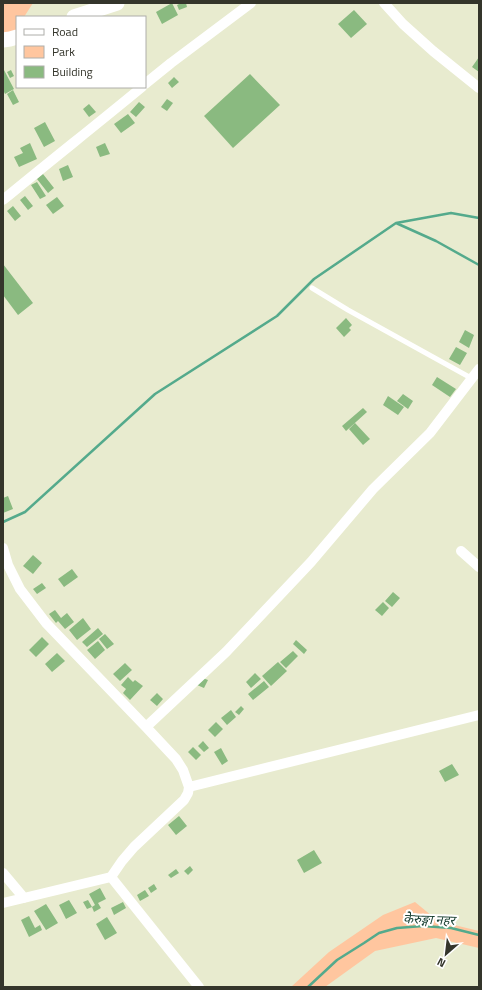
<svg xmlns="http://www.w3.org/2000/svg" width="482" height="990" viewBox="0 0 482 990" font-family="'Titillium Web','Noto Sans Devanagari',sans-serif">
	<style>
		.green { fill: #ffc69f }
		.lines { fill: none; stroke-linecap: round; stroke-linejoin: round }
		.stream { stroke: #54aa8c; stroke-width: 2.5 }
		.building { fill: #8aba80 }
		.service { stroke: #fff; stroke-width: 5 }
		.minor { stroke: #fff; stroke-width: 10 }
		.secondary { stroke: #fff; stroke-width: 15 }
		.labels { text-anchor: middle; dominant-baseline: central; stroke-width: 4; stroke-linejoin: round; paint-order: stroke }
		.water-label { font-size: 13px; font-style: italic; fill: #1c4235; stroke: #fff }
	</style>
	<rect width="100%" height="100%" fill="#e8ebcf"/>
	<path class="green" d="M 3,3 L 33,3 L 24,17 L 17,17 L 17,29 L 10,39 L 3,40 Z
		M 415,902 L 438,921 L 479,931 L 479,948 L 436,938 L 375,951 L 325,987 L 291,987 L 329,952 L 383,915 Z"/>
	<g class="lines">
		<path class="stream" d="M 396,223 L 436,241 L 479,265
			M 3,522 L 25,512 L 155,394 L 277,316 L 314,279 L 396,223 L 451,213 L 479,218
			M 308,987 L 337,960 L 364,943 L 379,933 L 397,928 L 423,926 L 451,928 L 479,935"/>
	</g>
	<path class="building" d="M 172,3 L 178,15 L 162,24 L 156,12 Z
		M 181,3 L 186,3 L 187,7 L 179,10 L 177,5 Z
		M 354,10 L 367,24 L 351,38 L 338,24 Z
		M 479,57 L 479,72 L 472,67 Z
		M 3,70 L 4,70 L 14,89 L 5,94 L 3,90 Z
		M 11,70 L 14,76 L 10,78 L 7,72 Z
		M 250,74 L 280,105 L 233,148 L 204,116 Z
		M 174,77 L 179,82 L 172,88 L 168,83 Z
		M 13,90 L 19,102 L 13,105 L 7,94 Z
		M 167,99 L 173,103 L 167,111 L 161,107 Z
		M 139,102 L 145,107 L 136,117 L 130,112 Z
		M 89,104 L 96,112 L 89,117 L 83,109 Z
		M 128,114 L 135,123 L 121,133 L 114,124 Z
		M 45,122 L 55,141 L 44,147 L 34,128 Z
		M 30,143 L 37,159 L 19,167 L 14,157 L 23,153 L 20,148 Z
		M 105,143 L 110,154 L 100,157 L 96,147 Z
		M 68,165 L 73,177 L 63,181 L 59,169 Z
		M 43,174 L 54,188 L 48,193 L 37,179 Z
		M 37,182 L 46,196 L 40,199 L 31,185 Z
		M 25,196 L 33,206 L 28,210 L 20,200 Z
		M 57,197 L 64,206 L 53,214 L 46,205 Z
		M 13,206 L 21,216 L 15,221 L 7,211 Z
		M 3,264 L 33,303 L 18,315 L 3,295 Z
		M 346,318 L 352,325 L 349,328 L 351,330 L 344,337 L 336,328 Z
		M 465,330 L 474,335 L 469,348 L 459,342 Z
		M 456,347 L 467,353 L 460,365 L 449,359 Z
		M 437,377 L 456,389 L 450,397 L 432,385 Z
		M 403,394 L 413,401 L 408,409 L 397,401 Z
		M 388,396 L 404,407 L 398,415 L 383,405 Z
		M 363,408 L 367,412 L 346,431 L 342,426 Z
		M 355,423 L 370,439 L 363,445 L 349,429 Z
		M 8,496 L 13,509 L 3,513 L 3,498 Z
		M 33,555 L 42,563 L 33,574 L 23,566 Z
		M 72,569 L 78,577 L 64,587 L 58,579 Z
		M 42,583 L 46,588 L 37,594 L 33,589 Z
		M 393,592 L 400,598 L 392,607 L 385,601 Z
		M 383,602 L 389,608 L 382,616 L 375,610 Z
		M 55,610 L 61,618 L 67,613 L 74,622 L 65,629 L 58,621 L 56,623 L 49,614 Z
		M 83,618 L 91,629 L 77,640 L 69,630 Z
		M 98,628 L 103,634 L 87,647 L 82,642 Z
		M 105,634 L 114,644 L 107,649 L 99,639 Z
		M 42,637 L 49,644 L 36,657 L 29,650 Z
		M 296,640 L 307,650 L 304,654 L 293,644 Z
		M 98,641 L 105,650 L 95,659 L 87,650 Z
		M 293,651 L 298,656 L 286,668 L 280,662 Z
		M 57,653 L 65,661 L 52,672 L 45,664 Z
		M 278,662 L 287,671 L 271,686 L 262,676 Z
		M 125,663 L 132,670 L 120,681 L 113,674 Z
		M 255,673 L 261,679 L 251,688 L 246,682 Z
		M 128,677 L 133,682 L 135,680 L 143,686 L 130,700 L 123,693 L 126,689 L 121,685 Z
		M 200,677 L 208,680 L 204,688 L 197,685 Z
		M 264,681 L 269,687 L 253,700 L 248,694 Z
		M 157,693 L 163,699 L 157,706 L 150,700 Z
		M 241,706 L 244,709 L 239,715 L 235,712 Z
		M 231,710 L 236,717 L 227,725 L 221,718 Z
		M 216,722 L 223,729 L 215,737 L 208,730 Z
		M 203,741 L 209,748 L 204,752 L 198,746 Z
		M 193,747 L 201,755 L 196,760 L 188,752 Z
		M 221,748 L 228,761 L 222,765 L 214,752 Z
		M 452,764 L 459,775 L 445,782 L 439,771 Z
		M 179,816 L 187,826 L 176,835 L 168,825 Z
		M 314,850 L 322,863 L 304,873 L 297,860 Z
		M 190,866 L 193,870 L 188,875 L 184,871 Z
		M 176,869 L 179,873 L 171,878 L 168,875 Z
		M 154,884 L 157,889 L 151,893 L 148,888 Z
		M 100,888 L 106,899 L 98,903 L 101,908 L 94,912 L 92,907 L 95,905 L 89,894 Z
		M 145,890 L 149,896 L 140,901 L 137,895 Z
		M 69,900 L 77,913 L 66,919 L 59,905 Z
		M 88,900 L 92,907 L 87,909 L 83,902 Z
		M 123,902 L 126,908 L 114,915 L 111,908 Z
		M 46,904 L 58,923 L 46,930 L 34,911 Z
		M 29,916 L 35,928 L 40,925 L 42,930 L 29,937 L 21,920 Z
		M 107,917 L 117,933 L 105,940 L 96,924 Z"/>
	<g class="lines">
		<path class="service" d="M 312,288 L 348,310 L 471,378"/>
		<path class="minor" d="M 384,3 L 403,24 L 433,51 L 479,88
			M 145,84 L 171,63 L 251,3
			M 3,200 C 49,162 96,125 142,87
			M 3,548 L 8,565 L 20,589 L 46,623 L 146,727 L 176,759 L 183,770 L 189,787 L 188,793 L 184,800 L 134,847 L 122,861 L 111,877 L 199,987
			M 461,551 L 479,567
			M 146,727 L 226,652 L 311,562 L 373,489 L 430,433 L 479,369
			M 189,787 L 479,715
			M 3,873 L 24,898
			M 3,903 L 111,877"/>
		<path class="secondary" d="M 74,17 L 117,3
			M 3,40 L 10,39 L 17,37"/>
	</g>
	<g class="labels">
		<g class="water-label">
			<text transform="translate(429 919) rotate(2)">केेरुङ्गा नहर</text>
		</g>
	</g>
	<rect width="482" height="990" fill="none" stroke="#34352b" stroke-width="8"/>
	<rect x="16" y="16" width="130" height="72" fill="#ffffff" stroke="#aeaeaa"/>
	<rect x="24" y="29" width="20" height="6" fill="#ffffff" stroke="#aeaeaa"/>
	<text x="52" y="36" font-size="12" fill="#34352b">Road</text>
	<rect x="24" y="46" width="20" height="12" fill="#ffc69f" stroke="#aeaeaa"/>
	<text x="52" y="56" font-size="12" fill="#34352b">Park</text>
	<rect x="24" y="66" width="20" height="12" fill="#8aba80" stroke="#aeaeaa"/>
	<text x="52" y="76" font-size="12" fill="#34352b">Building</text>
	<g transform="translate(446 954) rotate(208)" stroke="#ffffff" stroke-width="3" paint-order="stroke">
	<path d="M0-3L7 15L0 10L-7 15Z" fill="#34352b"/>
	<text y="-6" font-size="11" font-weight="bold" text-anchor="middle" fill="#34352b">N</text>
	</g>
</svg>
